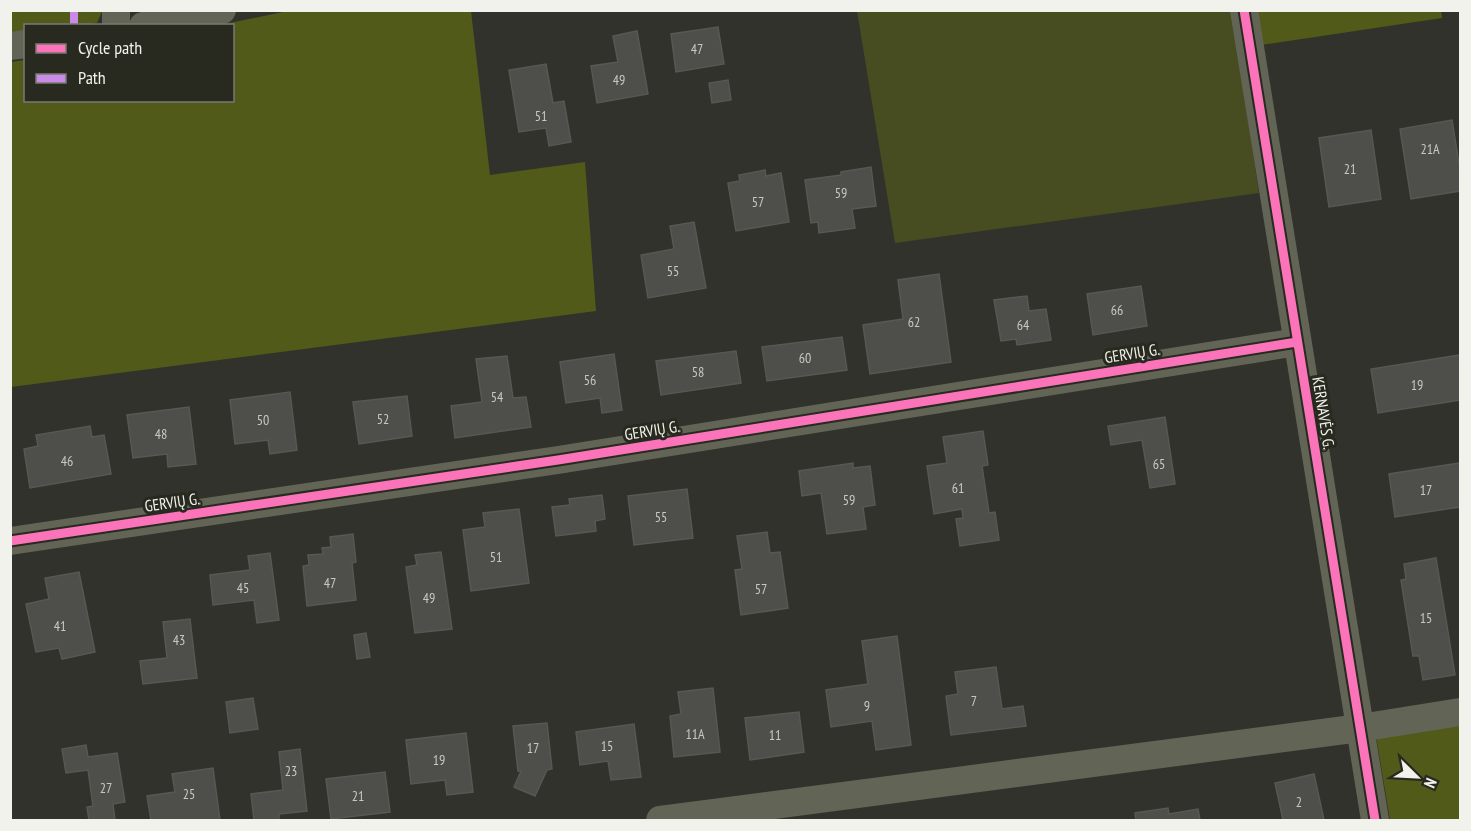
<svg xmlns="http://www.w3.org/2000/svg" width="1471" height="831" viewBox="0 0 1471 831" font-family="'PT Sans Narrow',sans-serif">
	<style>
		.green { fill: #474d21 }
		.forest { fill: #525a19 }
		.building { fill: #4e4e4a; stroke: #575853; stroke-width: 1.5 }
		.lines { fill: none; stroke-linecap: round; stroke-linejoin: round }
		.minor { stroke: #626455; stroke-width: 28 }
		.quiet { stroke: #ca8be6; stroke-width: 8; stroke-dasharray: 15 8; stroke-linecap: butt }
		.cycleway-casing { stroke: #282a20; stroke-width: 13 }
		.cycleway { stroke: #fb73b8; stroke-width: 9 }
		.labels { text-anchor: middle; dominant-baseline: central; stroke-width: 6; stroke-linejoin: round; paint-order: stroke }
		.number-label { font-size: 14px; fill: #c8c9c3 }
		.street-label { font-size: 16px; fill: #f1f2eb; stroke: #282a20 }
	</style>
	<rect width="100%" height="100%" fill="#31322c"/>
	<path class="green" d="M 857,11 L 1232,11 L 1259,193 L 895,243 Z"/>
	<path class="forest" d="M 293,10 L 471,11 L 490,175 L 585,162 L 596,311 L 11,387 L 11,62 L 25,60 L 26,100 L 232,100 L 232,26 L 220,25 Z
		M 1441,10 L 1442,18 L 1261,45 L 1257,11 Z
		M 10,11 L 102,11 L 97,23 L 76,26 L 26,26 L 25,31 L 11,32 Z
		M 1460,723 L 1460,820 L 1390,820 L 1376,736 Z"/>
	<path class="building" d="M 718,27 L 724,64 L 676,72 L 671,34 Z
		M 637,31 L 648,94 L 597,103 L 591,66 L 618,62 L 613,36 Z
		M 546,64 L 553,103 L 564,101 L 571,142 L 549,146 L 546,128 L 519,132 L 509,70 Z
		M 728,80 L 731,100 L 712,103 L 709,83 Z
		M 1452,120 L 1460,170 L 1460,191 L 1411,199 L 1400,129 Z
		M 1371,130 L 1381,199 L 1329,207 L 1319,138 Z
		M 871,167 L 876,206 L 852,209 L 855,228 L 819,233 L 818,222 L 811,223 L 805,180 L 841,175 L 841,172 Z
		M 765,170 L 766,176 L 781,173 L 789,222 L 736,231 L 728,183 L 740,181 L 739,175 Z
		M 694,222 L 706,288 L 648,298 L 641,255 L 674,249 L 670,226 Z
		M 939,274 L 951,362 L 870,374 L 863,325 L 903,319 L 898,280 Z
		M 1141,286 L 1147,326 L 1093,335 L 1087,294 Z
		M 1027,296 L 1029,311 L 1046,309 L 1051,340 L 1017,345 L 1016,339 L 1001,341 L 994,300 Z
		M 842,337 L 847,370 L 767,381 L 762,347 Z
		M 736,351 L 741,383 L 661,395 L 656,361 Z
		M 614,354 L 622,410 L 602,413 L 600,398 L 566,403 L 560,362 Z
		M 1460,355 L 1460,400 L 1378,413 L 1371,369 Z
		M 507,356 L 513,398 L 526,397 L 531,427 L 455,438 L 451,406 L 482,402 L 476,359 Z
		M 290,392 L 297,450 L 270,454 L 268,440 L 235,444 L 230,400 Z
		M 407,396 L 412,436 L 359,444 L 353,402 Z
		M 189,407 L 196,464 L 168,467 L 167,454 L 133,458 L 127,415 Z
		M 1165,417 L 1175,484 L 1150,488 L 1142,440 L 1111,445 L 1108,426 Z
		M 90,426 L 92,437 L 104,435 L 111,474 L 30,488 L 24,449 L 38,446 L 36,435 Z
		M 983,431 L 988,465 L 982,466 L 989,513 L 995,512 L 999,540 L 960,546 L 956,519 L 963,518 L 962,509 L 934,514 L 927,466 L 947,463 L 943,437 Z
		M 853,463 L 853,468 L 870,466 L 875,505 L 863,507 L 866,529 L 827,534 L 821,493 L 802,496 L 799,471 Z
		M 1460,463 L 1460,507 L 1395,517 L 1389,474 Z
		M 687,489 L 693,538 L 634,545 L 628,496 Z
		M 602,495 L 605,519 L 595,521 L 596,531 L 556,536 L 552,507 L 570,505 L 569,499 Z
		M 519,509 L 529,583 L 471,591 L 463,530 L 485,527 L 483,513 Z
		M 767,532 L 770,553 L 780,552 L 788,608 L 741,615 L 735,570 L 742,569 L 737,536 Z
		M 353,534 L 356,562 L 352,563 L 356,600 L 307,606 L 303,566 L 309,565 L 308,555 L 323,554 L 322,548 L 331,547 L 330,537 Z
		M 441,552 L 452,629 L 415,633 L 406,567 L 417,565 L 415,555 Z
		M 270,553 L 279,620 L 257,623 L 254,600 L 213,605 L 210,575 L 250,570 L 248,556 Z
		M 1436,558 L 1455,675 L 1423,680 L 1419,656 L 1413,656 L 1401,580 L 1406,579 L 1404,564 Z
		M 79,572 L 95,652 L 62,659 L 59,648 L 36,652 L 26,604 L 49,599 L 45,578 Z
		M 190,619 L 197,678 L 143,684 L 140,661 L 167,658 L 163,622 Z
		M 366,633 L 370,657 L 357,659 L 354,635 Z
		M 897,636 L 911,745 L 876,750 L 872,721 L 831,727 L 826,690 L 868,684 L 862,641 Z
		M 996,667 L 1002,709 L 1023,706 L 1026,726 L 951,735 L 946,696 L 958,694 L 955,672 Z
		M 713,688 L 720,752 L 674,757 L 670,716 L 681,714 L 678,692 Z
		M 253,698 L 258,729 L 230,733 L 226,702 Z
		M 799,712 L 804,752 L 750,760 L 745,718 Z
		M 547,723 L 552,769 L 547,770 L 535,796 L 514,787 L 521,771 L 518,771 L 513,726 Z
		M 634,724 L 641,777 L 611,780 L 608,761 L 580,765 L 576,732 Z
		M 466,733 L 473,792 L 447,795 L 445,780 L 411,784 L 406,740 Z
		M 86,745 L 88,757 L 117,753 L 125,802 L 113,804 L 115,820 L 89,820 L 87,807 L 93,806 L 88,770 L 66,773 L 62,749 Z
		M 300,749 L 307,811 L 279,814 L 279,820 L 254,820 L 251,794 L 283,790 L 279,752 Z
		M 213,768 L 220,820 L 151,820 L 147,796 L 175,792 L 172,774 Z
		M 385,772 L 390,812 L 331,819 L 326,779 Z
		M 1314,774 L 1324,820 L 1283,820 L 1275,783 Z
		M 1168,808 L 1169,814 L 1198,809 L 1200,820 L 1136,820 L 1135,813 Z"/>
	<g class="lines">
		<path class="minor" d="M 1244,10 L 1375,820
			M 116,26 L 116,10
			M 143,26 L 222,10
			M 10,46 L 26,44
			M 10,541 L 558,460 L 1297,342
			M 660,820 L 1360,728 L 1460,712"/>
		<path class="quiet" d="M 74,10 L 74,26"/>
		<g class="cycleway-casing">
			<path id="cycleway" d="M 1244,10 L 1375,820
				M 10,541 L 558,460 L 1297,342"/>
		</g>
		<use href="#cycleway" class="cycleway"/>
	</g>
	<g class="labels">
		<g class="number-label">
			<text x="697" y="49">47</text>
			<text x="619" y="80">49</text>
			<text x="541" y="116">51</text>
			<text x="1430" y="149">21A</text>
			<text x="1350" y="169">21</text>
			<text x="841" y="193">59</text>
			<text x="758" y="202">57</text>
			<text x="673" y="271">55</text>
			<text x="1117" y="310">66</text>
			<text x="914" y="322">62</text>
			<text x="1023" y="325">64</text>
			<text x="805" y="358">60</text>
			<text x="698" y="372">58</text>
			<text x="590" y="380">56</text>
			<text x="1417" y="385">19</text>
			<text x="497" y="397">54</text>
			<text x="383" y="419">52</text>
			<text x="263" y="420">50</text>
			<text x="161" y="434">48</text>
			<text x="67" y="461">46</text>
			<text x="1159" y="464">65</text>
			<text x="958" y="488">61</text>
			<text x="1426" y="490">17</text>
			<text x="849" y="500">59</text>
			<text x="661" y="517">55</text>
			<text x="496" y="557">51</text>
			<text x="330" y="583">47</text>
			<text x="243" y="588">45</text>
			<text x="761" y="589">57</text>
			<text x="429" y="598">49</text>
			<text x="1426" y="618">15</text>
			<text x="60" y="626">41</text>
			<text x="179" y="640">43</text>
			<text x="974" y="701">7</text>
			<text x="867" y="706">9</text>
			<text x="695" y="734">11A</text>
			<text x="775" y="735">11</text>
			<text x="607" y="746">15</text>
			<text x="533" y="748">17</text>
			<text x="439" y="760">19</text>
			<text x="291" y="771">23</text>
			<text x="106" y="788">27</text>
			<text x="189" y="794">25</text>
			<text x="358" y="796">21</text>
			<text x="1299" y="802">2</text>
		</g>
		<g class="street-label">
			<text transform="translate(1132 353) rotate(-9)">GERVIŲ G.</text>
			<text transform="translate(1324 413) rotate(81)">KERNAVĖS G.</text>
			<text transform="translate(652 430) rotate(-9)">GERVIŲ G.</text>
			<text transform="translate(172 502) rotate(-8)">GERVIŲ G.</text>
		</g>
	</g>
	<rect width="1471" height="831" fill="none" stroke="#f1f2eb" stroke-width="24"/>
	<rect x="24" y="24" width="210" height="78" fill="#282a20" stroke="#787a71" stroke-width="1.5"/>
	<rect x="36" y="44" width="30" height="9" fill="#fb73b8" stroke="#787a71" stroke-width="1.5"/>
	<text x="78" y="54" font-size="18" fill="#f1f2eb">Cycle path</text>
	<rect x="36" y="74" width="30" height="9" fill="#ca8be6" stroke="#787a71" stroke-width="1.5"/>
	<text x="78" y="84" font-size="18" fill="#f1f2eb">Path</text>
	<g transform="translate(1417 777) rotate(114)" stroke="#282a20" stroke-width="4.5" paint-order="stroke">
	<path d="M0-4.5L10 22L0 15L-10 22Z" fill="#f1f2eb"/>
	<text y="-9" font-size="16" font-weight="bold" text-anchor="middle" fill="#f1f2eb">N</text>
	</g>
</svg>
